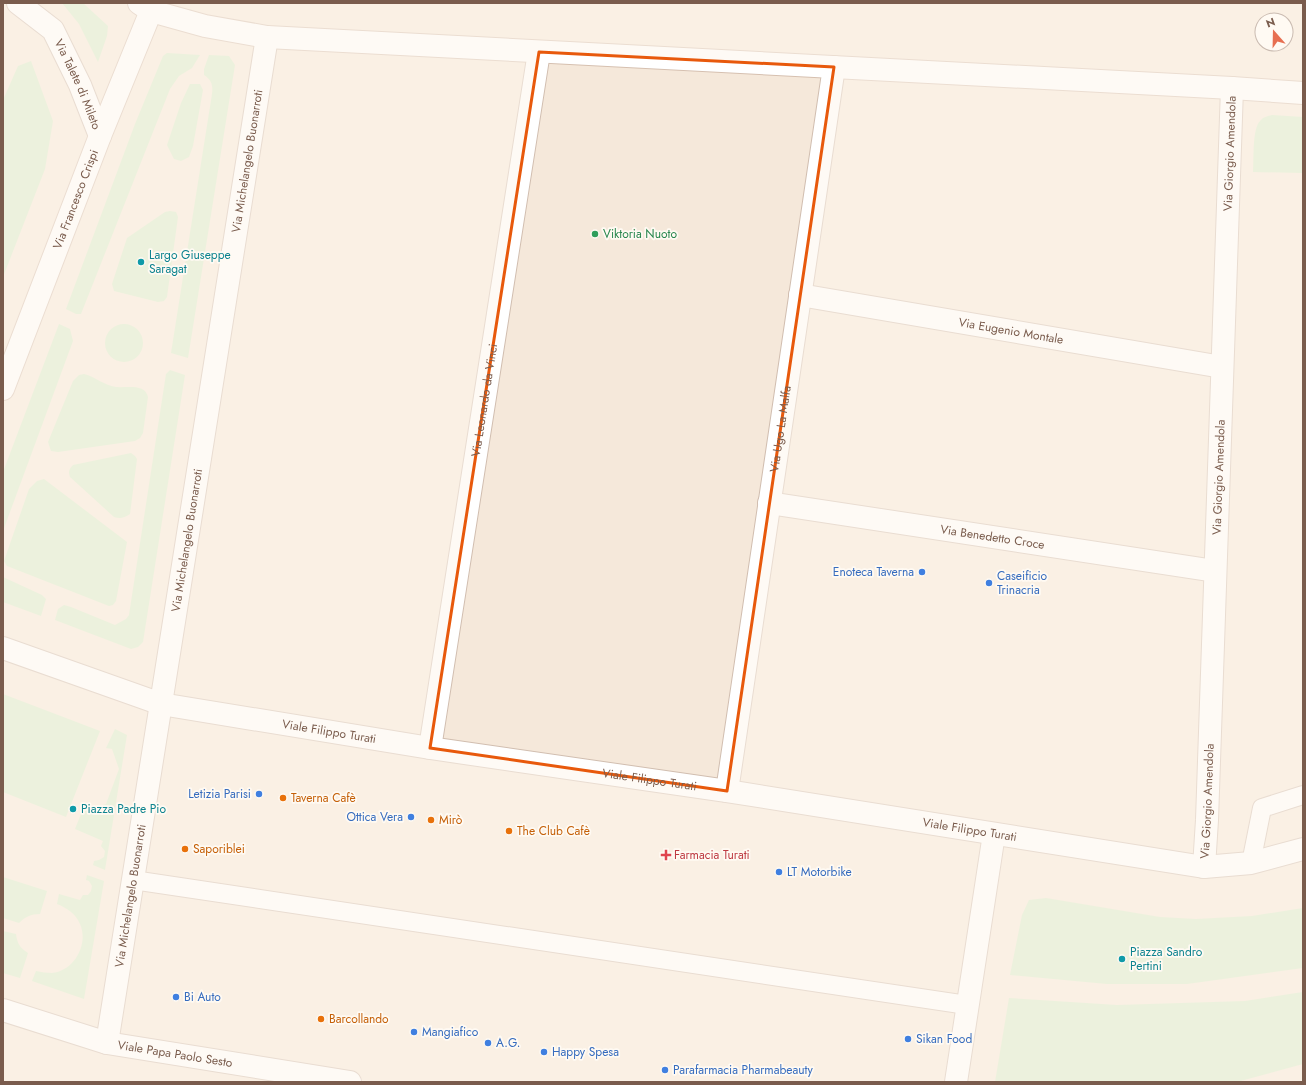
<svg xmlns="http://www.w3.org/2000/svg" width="1306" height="1085" viewBox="0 0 1306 1085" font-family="Jost,sans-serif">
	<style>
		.residential { fill: #f5e8da; fill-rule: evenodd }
		.green { fill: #d8ecc9 }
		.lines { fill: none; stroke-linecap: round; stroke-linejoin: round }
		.lane-casing { stroke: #d1beb0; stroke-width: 20 }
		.street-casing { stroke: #d1beb0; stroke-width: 24 }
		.secondary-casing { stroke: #d6c0b0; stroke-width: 24 }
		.lane { stroke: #fff; stroke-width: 18 }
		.street { stroke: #fff; stroke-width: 22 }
		.secondary { stroke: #fff; stroke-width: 22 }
		.marked { fill: none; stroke: #e8590c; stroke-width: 3; stroke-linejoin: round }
		.leisure-dot { fill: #2e9e5b; stroke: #fffaf3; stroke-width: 1.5 }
		.culture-dot { fill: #0f9aa8; stroke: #fffaf3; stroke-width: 1.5 }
		.shop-dot { fill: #3f7fe0; stroke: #fffaf3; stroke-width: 1.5 }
		.food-dot { fill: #e8710a; stroke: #fffaf3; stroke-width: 1.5 }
		.health-dot { fill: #e0444e; stroke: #fffaf3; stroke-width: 1.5 }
		.labels { text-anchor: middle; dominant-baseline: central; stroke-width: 3.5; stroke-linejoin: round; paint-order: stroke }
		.street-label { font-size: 12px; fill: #7a5c4d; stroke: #fffaf3 }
		.leisure-label { font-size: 12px; fill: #27864d; stroke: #fffaf3; text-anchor: start }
		.culture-label { font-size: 12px; fill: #0d838f; stroke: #fffaf3; text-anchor: start }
		.shop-label { font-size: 12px; fill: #366cbe; stroke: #fffaf3; text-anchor: start }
		.food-label { font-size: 12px; fill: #c56008; stroke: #fffaf3; text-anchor: start }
		.health-label { font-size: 12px; fill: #be3a42; stroke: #fffaf3; text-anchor: start }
	</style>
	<rect width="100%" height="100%" fill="#fdf6ec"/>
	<path class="residential" d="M 3,3 L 1303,3 L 1303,1082 L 3,1082 ZM 1262,20 L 1286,20 L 1286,44 L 1262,44 Z"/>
	<path class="green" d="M 62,3 L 83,3 L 108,26 L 107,36 L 98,62 L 79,24 Z
		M 167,53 L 200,55 L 192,68 L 179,76 L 170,89 L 81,314 L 76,314 L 66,309 L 135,124 L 163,56 Z
		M 209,55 L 229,56 L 235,65 L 188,358 L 171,353 L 212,94 C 213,86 212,80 204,75 L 204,69 Z
		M 31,61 L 53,121 L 45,169 L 3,277 L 3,100 L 18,66 Z
		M 190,84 L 200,84 L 203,90 L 193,146 L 189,157 L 181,161 L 174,159 L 167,145 L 181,103 Z
		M 1272,115 L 1303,117 L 1303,173 L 1253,172 C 1254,160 1252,129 1260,121 C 1263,117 1268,116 1272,115 Z
		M 170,211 L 176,212 L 178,217 L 167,297 L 164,301 L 158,302 L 114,291 L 112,284 L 127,238 L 165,212 Z
		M105 343a19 19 0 1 1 38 0a19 19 0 1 1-38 0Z
		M 59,324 L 70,329 L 73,341 L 3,531 L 3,472 Z
		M 170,370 L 185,375 L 143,642 L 138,647 L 131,649 L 55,620 L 58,609 L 64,605 L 71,607 L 115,625 L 126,619 L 129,615 L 166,374 Z
		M 84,374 C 96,377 103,385 116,387 C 127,388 145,383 148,397 L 143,433 L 140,438 L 135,441 L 58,452 L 51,451 L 48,442 L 73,381 L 79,375 Z
		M 131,453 L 135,456 L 137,459 L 130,514 C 124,518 120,519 114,517 L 70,477 C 68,472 69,469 73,465 Z
		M 44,479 L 127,542 L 116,601 L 113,605 L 109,606 L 7,566 L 4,561 L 29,489 L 37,481 Z
		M 3,577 L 42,595 L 46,599 L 41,616 L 3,602 Z
		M 3,694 L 100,731 L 66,817 L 3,792 Z
		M 115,729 L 127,735 L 105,870 L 93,865 L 94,861 L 99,860 L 104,857 L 105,851 L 101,846 L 103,841 L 75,829 L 83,809 L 85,810 L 106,804 L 119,769 L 112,749 L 106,748 Z
		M 87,875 L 104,881 L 84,999 L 32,981 L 36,971 C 41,972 47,973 52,973 C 74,971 89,944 80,924 C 76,914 67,908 57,904 L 59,894 L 80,900 L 83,895 L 88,895 L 91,891 L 92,886 L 89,881 L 86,880 Z
		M 3,877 L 47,891 L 40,914 C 31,914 25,917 19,923 L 3,918 Z
		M 1046,898 L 1160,917 L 1196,919 L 1252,916 L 1303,908 L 1303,968 L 1187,984 L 1107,984 L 1010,975 L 1022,915 L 1029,900 Z
		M 3,931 L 16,934 C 17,943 20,948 28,953 L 20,978 L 3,973 Z
		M 1303,992 L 1303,1064 L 1237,1082 L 995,1082 L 1009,998 L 1117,1005 L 1245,1001 Z"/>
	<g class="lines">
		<g class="lane-casing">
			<path id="lane" d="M 1251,863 L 1262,808 L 1303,795
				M 133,880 L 967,1005"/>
		</g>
		<g class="street-casing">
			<g id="street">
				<path id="s1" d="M 18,3 L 53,30 L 80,85 L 100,136"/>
				<path id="s2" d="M 800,295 L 1222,367"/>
				<path id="s3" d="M 769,503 L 1215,571"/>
				<path id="s4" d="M 3,648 L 161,704 L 430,748 L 727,791 L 1204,867 L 1251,863 L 1303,849"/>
				<path id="s5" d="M 430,748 L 539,52"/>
				<path id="s6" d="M 727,791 L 834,67"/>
				<path id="s7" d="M 1204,867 L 1207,820 L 1232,88"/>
				<path id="s8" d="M 3,1010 L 107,1043 L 350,1082"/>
				<path id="s9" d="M 107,1043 L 267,37"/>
				<path d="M 956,1082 L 994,834"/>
			</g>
		</g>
		<g class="secondary-casing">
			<g id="secondary">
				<path d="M 139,3 L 151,11 L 205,26 L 267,37 L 1232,88 L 1303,93"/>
				<path id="s10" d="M 3,389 L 100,136 L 151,11"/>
			</g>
		</g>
		<use href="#lane" class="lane"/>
		<use href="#street" class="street"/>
		<use href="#secondary" class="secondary"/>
	</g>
	<path d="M0 0H1306V1085H0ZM 539,52 L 834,67 L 727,791 L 430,748 Z" fill="#fdf6ec" fill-opacity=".55" fill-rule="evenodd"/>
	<path class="marked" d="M 539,52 L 834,67 L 727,791 L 430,748 Z"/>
	<circle class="leisure-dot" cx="595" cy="234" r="4"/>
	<g class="culture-dot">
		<circle cx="141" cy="262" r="4"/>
		<circle cx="73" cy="809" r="4"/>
		<circle cx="1122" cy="959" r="4"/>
	</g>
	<g class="shop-dot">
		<circle cx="922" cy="572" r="4"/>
		<circle cx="989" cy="583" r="4"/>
		<circle cx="259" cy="794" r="4"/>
		<circle cx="411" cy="817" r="4"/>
		<circle cx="779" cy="872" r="4"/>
		<circle cx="176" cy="997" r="4"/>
		<circle cx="414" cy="1032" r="4"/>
		<circle cx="908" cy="1039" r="4"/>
		<circle cx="488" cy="1043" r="4"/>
		<circle cx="544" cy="1052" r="4"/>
		<circle cx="665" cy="1070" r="4"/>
	</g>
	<g class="food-dot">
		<circle cx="283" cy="798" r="4"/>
		<circle cx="431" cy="820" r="4"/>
		<circle cx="509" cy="831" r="4"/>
		<circle cx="185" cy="849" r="4"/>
		<circle cx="321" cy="1019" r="4"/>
	</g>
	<path class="health-dot" d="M664 849h4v4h4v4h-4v4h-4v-4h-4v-4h4z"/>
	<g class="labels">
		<g class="street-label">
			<text stroke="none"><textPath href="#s1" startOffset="104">Via Talete di Mileto</textPath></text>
			<text stroke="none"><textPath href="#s7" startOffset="714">Via Giorgio Amendola</textPath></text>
			<text stroke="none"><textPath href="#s9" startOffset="893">Via Michelangelo Buonarroti</textPath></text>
			<text stroke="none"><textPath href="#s10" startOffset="203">Via Francesco Crispi</textPath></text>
			<text stroke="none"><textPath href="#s2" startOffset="214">Via Eugenio Montale</textPath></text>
			<text stroke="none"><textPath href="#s5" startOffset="352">Via Leonardo da Vinci</textPath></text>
			<text stroke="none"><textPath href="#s6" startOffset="366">Via Ugo La Malfa</textPath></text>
			<text stroke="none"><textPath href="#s7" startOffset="390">Via Giorgio Amendola</textPath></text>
			<text stroke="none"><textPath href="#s3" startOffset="226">Via Benedetto Croce</textPath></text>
			<text stroke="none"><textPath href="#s9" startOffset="509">Via Michelangelo Buonarroti</textPath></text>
			<text stroke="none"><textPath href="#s4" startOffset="338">Viale Filippo Turati</textPath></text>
			<text stroke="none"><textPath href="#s4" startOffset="662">Viale Filippo Turati</textPath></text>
			<text stroke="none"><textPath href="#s7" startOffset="66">Via Giorgio Amendola</textPath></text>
			<text stroke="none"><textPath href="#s4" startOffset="986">Viale Filippo Turati</textPath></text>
			<text stroke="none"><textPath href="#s9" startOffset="149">Via Michelangelo Buonarroti</textPath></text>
			<text stroke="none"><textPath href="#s8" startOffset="178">Viale Papa Paolo Sesto</textPath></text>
		</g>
		<g class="leisure-label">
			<text x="603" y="234">Viktoria Nuoto</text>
		</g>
		<g class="culture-label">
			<text x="149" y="255">Largo Giuseppe<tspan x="149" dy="14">Saragat</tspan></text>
			<text x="81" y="809">Piazza Padre Pio</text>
			<text x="1130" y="952">Piazza Sandro<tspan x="1130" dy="14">Pertini</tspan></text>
		</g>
		<g class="shop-label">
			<text x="914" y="572" text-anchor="end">Enoteca Taverna</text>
			<text x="997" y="576">Caseificio<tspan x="997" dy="14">Trinacria</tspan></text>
			<text x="251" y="794" text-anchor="end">Letizia Parisi</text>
			<text x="403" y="817" text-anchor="end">Ottica Vera</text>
			<text x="787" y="872">LT Motorbike</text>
			<text x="184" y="997">Bi Auto</text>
			<text x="422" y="1032">Mangiafico</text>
			<text x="916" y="1039">Sikan Food</text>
			<text x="496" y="1043">A.G.</text>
			<text x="552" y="1052">Happy Spesa</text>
			<text x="673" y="1070">Parafarmacia Pharmabeauty</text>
		</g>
		<g class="food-label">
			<text x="291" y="798">Taverna Cafè</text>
			<text x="439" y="820">Mirò</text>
			<text x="517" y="831">The Club Cafè</text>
			<text x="193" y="849">Saporiblei</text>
			<text x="329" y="1019">Barcollando</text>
		</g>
		<g class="health-label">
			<text x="674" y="855">Farmacia Turati</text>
		</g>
	</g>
	<rect width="1306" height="1085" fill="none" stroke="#7a5c4d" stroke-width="8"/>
	<g transform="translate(1274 32) rotate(340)"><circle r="19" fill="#fffaf3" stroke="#cabbb1"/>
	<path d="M0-3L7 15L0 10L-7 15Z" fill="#e76f51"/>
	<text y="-6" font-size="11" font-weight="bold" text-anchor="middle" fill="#7a5c4d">N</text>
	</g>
</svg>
